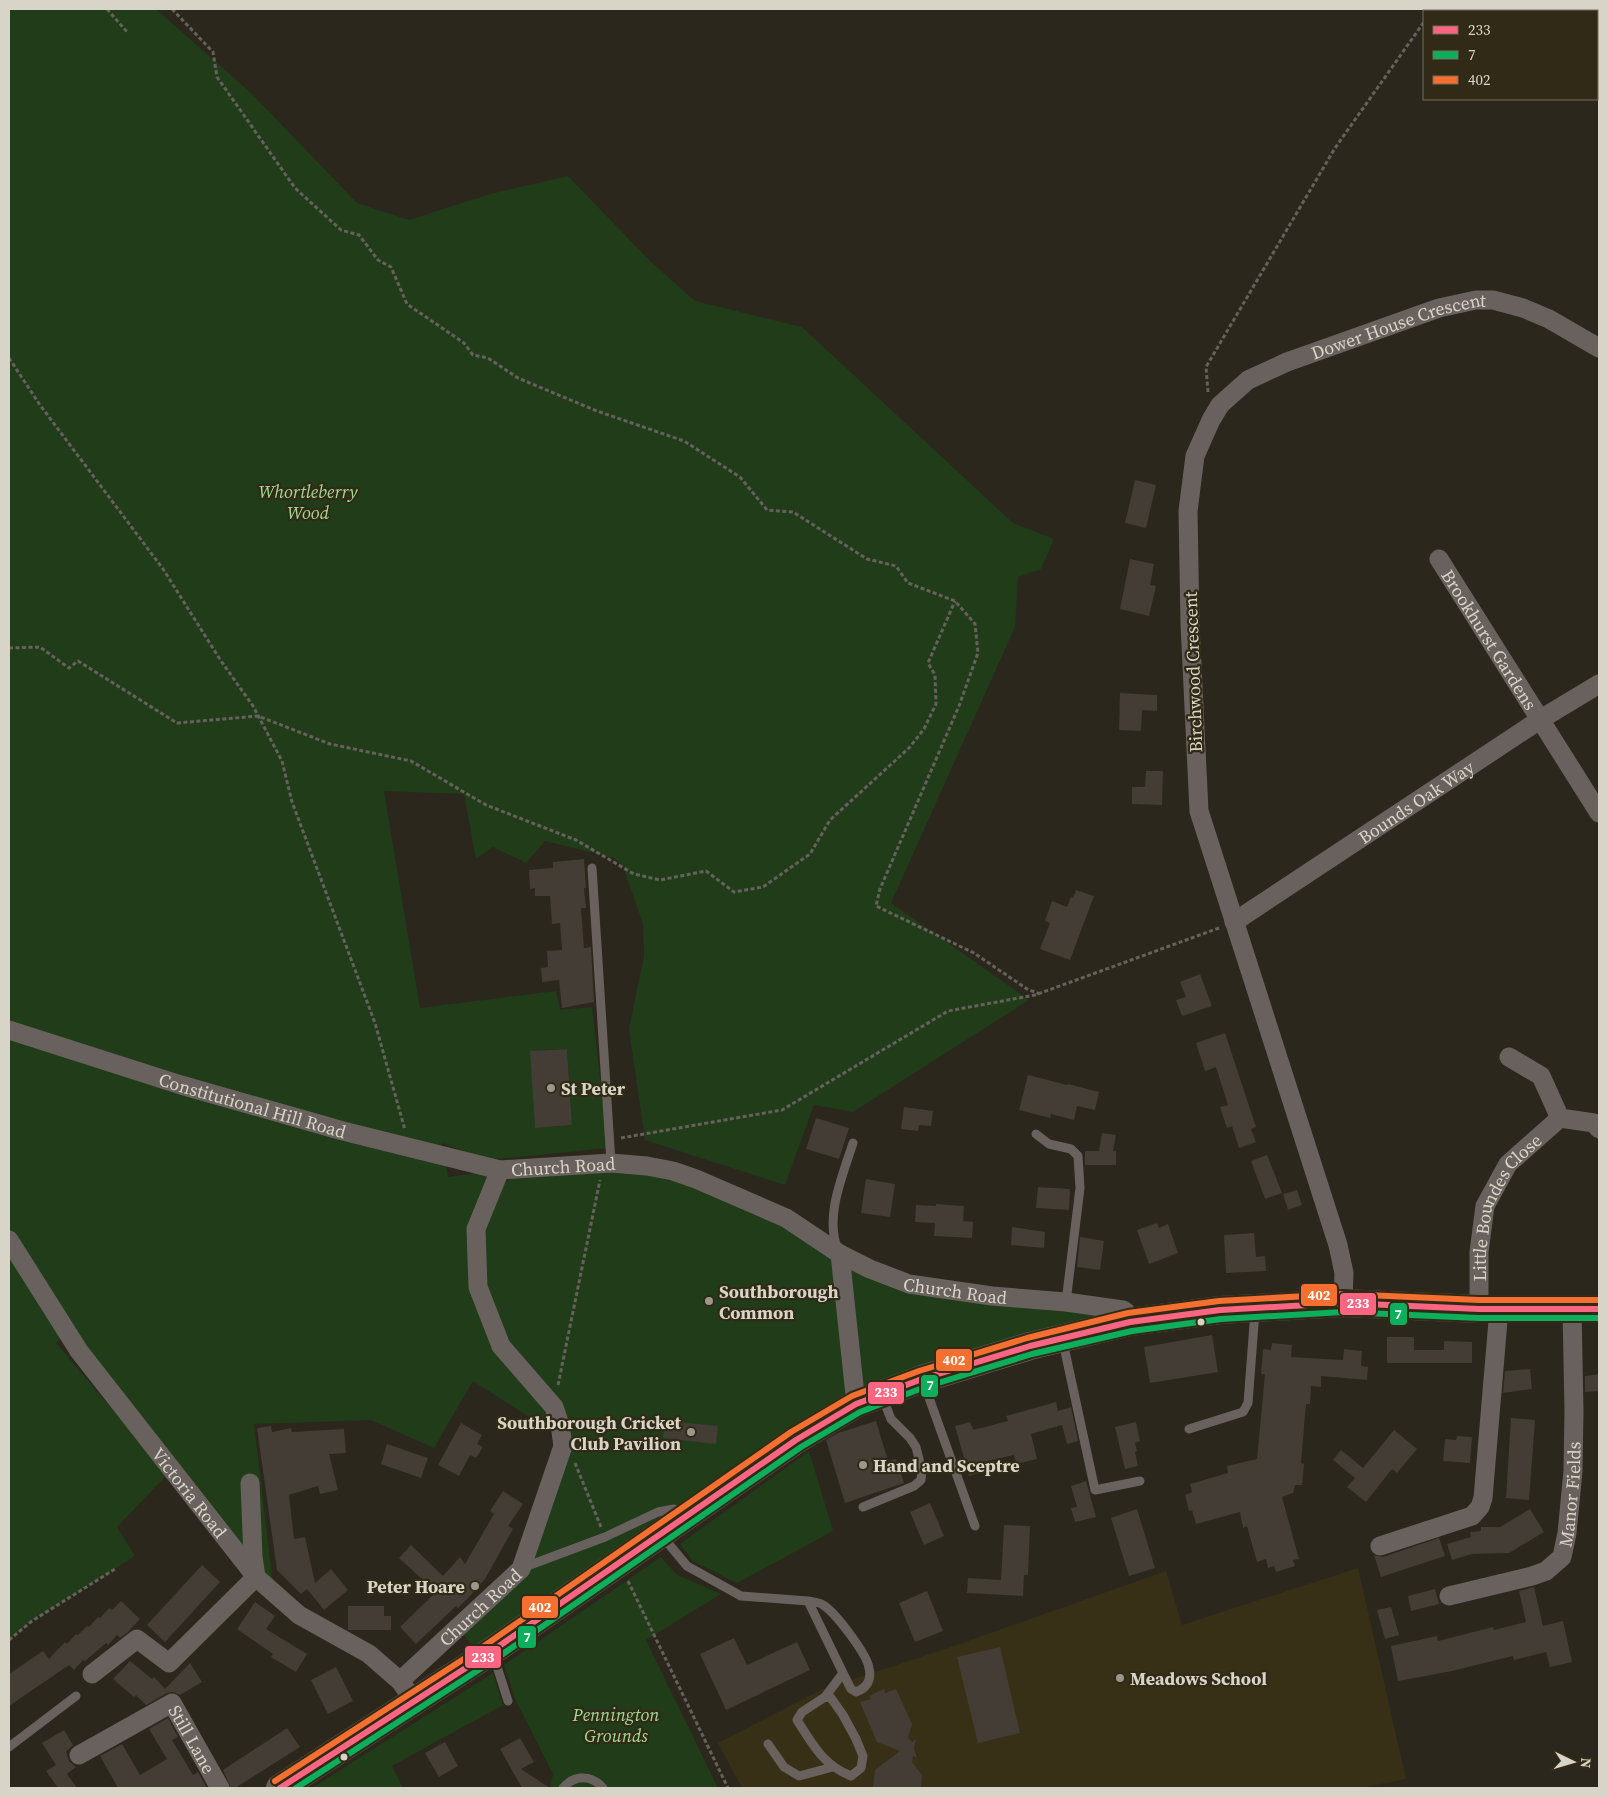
<svg xmlns="http://www.w3.org/2000/svg" width="1608" height="1797" viewBox="0 0 1608 1797" font-family="'Source Serif 4',serif">
	<style>
		.built { fill: #383016 }
		.green { fill: #213c19; fill-rule: evenodd }
		.building { fill: #433d35 }
		.lines { fill: none; stroke-linecap: round; stroke-linejoin: round }
		.path { stroke: #67615d; stroke-width: 3; stroke-dasharray: 4 2.5; stroke-linecap: butt }
		.service { stroke: #69615e; stroke-width: 9 }
		.minor { stroke: #69615e; stroke-width: 19 }
		.trunk { stroke: #685e5a; stroke-width: 28 }
		.bus-1-casing { stroke: #312a16; stroke-width: 10 }
		.bus-2-casing { stroke: #312a16; stroke-width: 10 }
		.bus-3-casing { stroke: #312a16; stroke-width: 10 }
		.bus-1 { stroke: #fa6682; stroke-width: 6 }
		.bus-2 { stroke: #0daf5c; stroke-width: 6 }
		.bus-3 { stroke: #f46f30; stroke-width: 6 }
		.poi-dot { fill: #9b978b; stroke: #312a16; stroke-width: 2 }
		.bus-dot { fill: #d8d4c7; stroke: #312a16; stroke-width: 2 }
		.labels { text-anchor: middle; dominant-baseline: central; stroke-width: 4.5; stroke-linejoin: round; paint-order: stroke }
		.street-label { font-size: 18px; fill: #d8d4c7; stroke: #312a16 }
		.park-label { font-size: 18px; font-style: italic; fill: #9fda94; stroke: #312a16 }
		.poi-label { font-size: 18px; font-weight: bold; fill: #d8d4c7; stroke: #312a16; text-anchor: start }
		.line-badge { stroke: #312a16; stroke-width: 2 }
		.badge-label { font-size: 14px; text-anchor: middle; font-weight: bold; fill: #fff }
	</style>
	<rect width="100%" height="100%" fill="#2b271c"/>
	<path class="built" d="M 1358,1568 L 1406,1779 L 1360,1788 L 742,1788 L 718,1743 L 821,1690 L 954,1646 L 1166,1571 L 1182,1625 Z"/>
	<path class="green" d="M 9,9 L 156,9 L 251,93 L 357,203 L 409,220 L 490,194 L 568,176 L 650,261 L 695,301 L 802,327 L 1013,523 L 1054,539 L 1041,569 L 1018,577 L 1015,627 L 891,903 L 1029,1000 L 853,1112 L 814,1105 L 785,1185 L 645,1140 L 629,1029 L 644,956 L 643,924 L 623,866 L 614,858 L 545,841 L 526,863 L 493,847 L 476,859 L 464,794 L 384,791 L 420,1008 L 556,991 L 560,1010 L 592,1007 L 608,1148 L 488,1160 L 442,1143 L 448,1177 L 500,1170 L 476,1229 L 478,1287 L 502,1347 L 554,1407 L 563,1439 L 473,1381 L 434,1448 L 371,1420 L 254,1424 L 274,1593 L 70,1331 L 56,1343 L 145,1448 L 166,1476 L 117,1527 L 135,1556 L 32,1621 L 9,1640 ZM 567,1049 L 572,1125 L 535,1128 L 531,1051 Z
		M 602,1169 L 659,1172 L 773,1218 L 858,1272 L 1110,1316 L 863,1387 L 845,1394 L 789,1429 L 474,1649 L 463,1633 L 522,1576 L 567,1438 L 508,1342 L 483,1287 L 482,1220 L 495,1192 L 511,1178 Z
		M 809,1451 L 833,1531 L 737,1583 L 693,1561 L 680,1544 Z
		M 661,1557 L 677,1575 L 721,1594 L 646,1640 L 718,1788 L 550,1788 L 553,1774 L 516,1701 L 504,1665 Z
		M 493,1673 L 503,1705 L 392,1766 L 403,1788 L 312,1788 Z"/>
	<path class="building" d="M 1135,480 L 1156,485 L 1146,528 L 1125,523 Z
		M 1130,559 L 1154,564 L 1150,585 L 1156,586 L 1149,616 L 1120,609 Z
		M 1120,693 L 1157,695 L 1157,711 L 1142,710 L 1141,731 L 1119,730 Z
		M 1146,771 L 1163,771 L 1162,805 L 1132,804 L 1132,787 L 1145,787 Z
		M 584,859 L 586,888 L 584,888 L 586,908 L 581,908 L 584,948 L 591,947 L 594,1002 L 562,1008 L 559,980 L 542,982 L 541,968 L 548,967 L 547,951 L 562,950 L 560,923 L 552,924 L 550,896 L 535,896 L 535,888 L 530,889 L 529,870 L 553,868 L 553,862 Z
		M 1076,890 L 1094,896 L 1070,960 L 1040,949 L 1050,923 L 1045,921 L 1052,901 L 1067,907 L 1071,897 L 1073,898 Z
		M 1200,974 L 1212,1006 L 1182,1016 L 1176,1000 L 1186,997 L 1180,982 Z
		M 1225,1033 L 1256,1127 L 1251,1129 L 1256,1142 L 1239,1148 L 1232,1126 L 1227,1128 L 1220,1107 L 1228,1105 L 1216,1067 L 1205,1071 L 1196,1043 Z
		M 567,1049 L 572,1125 L 535,1128 L 530,1051 Z
		M 1028,1075 L 1067,1085 L 1068,1084 L 1099,1092 L 1095,1110 L 1077,1106 L 1074,1120 L 1051,1114 L 1050,1118 L 1019,1110 Z
		M 904,1107 L 933,1111 L 931,1126 L 919,1125 L 918,1131 L 901,1129 Z
		M 816,1118 L 849,1128 L 839,1159 L 806,1149 Z
		M 1102,1133 L 1116,1135 L 1113,1151 L 1116,1151 L 1116,1165 L 1085,1165 L 1085,1151 L 1099,1151 Z
		M 1267,1155 L 1282,1193 L 1265,1199 L 1251,1161 Z
		M 866,1179 L 895,1184 L 890,1217 L 861,1213 Z
		M 1038,1187 L 1070,1189 L 1069,1210 L 1036,1208 Z
		M 1297,1190 L 1302,1205 L 1288,1210 L 1283,1194 Z
		M 936,1204 L 964,1206 L 963,1221 L 973,1222 L 972,1238 L 934,1236 L 935,1223 L 915,1222 L 916,1205 L 936,1206 Z
		M 1157,1223 L 1159,1228 L 1168,1224 L 1178,1253 L 1149,1264 L 1137,1230 Z
		M 1012,1227 L 1045,1232 L 1044,1248 L 1011,1245 Z
		M 1254,1233 L 1256,1257 L 1265,1256 L 1266,1271 L 1226,1273 L 1224,1235 Z
		M 1080,1237 L 1104,1241 L 1100,1270 L 1077,1267 Z
		M 1212,1335 L 1218,1372 L 1150,1383 L 1144,1347 Z
		M 1387,1337 L 1414,1337 L 1414,1350 L 1444,1350 L 1444,1341 L 1472,1342 L 1472,1363 L 1387,1363 Z
		M 1272,1343 L 1292,1345 L 1291,1357 L 1343,1360 L 1344,1349 L 1362,1351 L 1361,1366 L 1368,1367 L 1367,1380 L 1321,1376 L 1321,1387 L 1311,1386 L 1310,1404 L 1306,1404 L 1301,1463 L 1304,1464 L 1302,1485 L 1295,1485 L 1293,1493 L 1282,1497 L 1299,1559 L 1293,1560 L 1295,1566 L 1276,1572 L 1274,1566 L 1268,1568 L 1266,1559 L 1257,1562 L 1247,1526 L 1243,1528 L 1240,1512 L 1196,1524 L 1192,1510 L 1189,1511 L 1185,1495 L 1192,1492 L 1190,1484 L 1228,1473 L 1227,1466 L 1257,1459 L 1265,1374 L 1261,1374 L 1263,1349 L 1271,1350 Z
		M 1530,1369 L 1532,1389 L 1503,1393 L 1505,1371 Z
		M 1599,1374 L 1599,1391 L 1585,1392 L 1585,1376 Z
		M 1056,1402 L 1058,1411 L 1071,1407 L 1078,1441 L 1067,1444 L 1062,1425 L 1031,1434 L 1037,1459 L 1016,1464 L 1014,1455 L 983,1462 L 986,1471 L 969,1476 L 955,1426 L 970,1422 L 973,1430 L 1008,1421 L 1006,1416 Z
		M 1511,1418 L 1535,1420 L 1529,1500 L 1506,1498 Z
		M 665,1421 L 718,1426 L 716,1444 L 663,1438 Z
		M 876,1421 L 888,1461 L 896,1459 L 904,1483 L 845,1503 L 826,1440 L 838,1433 Z
		M 1136,1422 L 1140,1441 L 1135,1443 L 1137,1451 L 1135,1452 L 1138,1466 L 1125,1469 L 1115,1427 Z
		M 461,1423 L 482,1435 L 477,1444 L 483,1447 L 476,1458 L 470,1455 L 459,1476 L 438,1465 Z
		M 271,1426 L 272,1432 L 291,1428 L 292,1432 L 344,1429 L 346,1453 L 329,1454 L 338,1490 L 320,1494 L 318,1486 L 289,1495 L 294,1539 L 305,1537 L 315,1583 L 331,1569 L 348,1590 L 324,1610 L 307,1589 L 301,1594 L 277,1570 L 257,1428 Z
		M 1394,1430 L 1417,1449 L 1397,1473 L 1392,1469 L 1366,1502 L 1347,1487 L 1355,1478 L 1333,1460 L 1341,1450 L 1363,1468 Z
		M 1457,1436 L 1472,1437 L 1470,1463 L 1443,1461 L 1445,1439 L 1456,1440 Z
		M 387,1444 L 428,1458 L 421,1478 L 381,1464 Z
		M 1086,1481 L 1096,1517 L 1075,1522 L 1071,1508 L 1077,1507 L 1071,1486 Z
		M 503,1491 L 523,1504 L 508,1526 L 513,1529 L 485,1579 L 469,1597 L 458,1608 L 456,1606 L 416,1644 L 400,1627 L 436,1592 L 399,1558 L 411,1545 L 443,1576 L 460,1557 L 465,1564 L 494,1514 L 490,1511 Z
		M 930,1503 L 944,1536 L 924,1545 L 910,1512 Z
		M 1137,1509 L 1155,1568 L 1129,1576 L 1111,1518 Z
		M 1530,1509 L 1544,1532 L 1509,1553 L 1472,1554 L 1452,1560 L 1447,1544 L 1471,1537 L 1470,1532 L 1481,1531 L 1481,1527 L 1500,1527 Z
		M 1004,1525 L 1030,1526 L 1028,1575 L 1024,1575 L 1023,1596 L 967,1593 L 968,1578 L 1001,1580 Z
		M 1439,1538 L 1445,1556 L 1381,1577 L 1374,1555 L 1383,1557 Z
		M 202,1565 L 220,1582 L 165,1642 L 147,1625 Z
		M 1534,1587 L 1543,1626 L 1563,1621 L 1572,1662 L 1550,1667 L 1546,1652 L 1514,1660 L 1513,1656 L 1452,1671 L 1398,1681 L 1391,1646 L 1437,1636 L 1438,1641 L 1493,1627 L 1494,1630 L 1526,1622 L 1519,1591 Z
		M 1435,1589 L 1439,1604 L 1411,1611 L 1408,1596 Z
		M 927,1591 L 943,1631 L 915,1642 L 899,1603 Z
		M 121,1601 L 140,1619 L 128,1632 L 120,1638 L 117,1635 L 108,1645 L 106,1643 L 85,1661 L 83,1660 L 74,1670 L 69,1665 L 9,1706 L 9,1674 L 43,1651 L 49,1659 L 65,1642 L 67,1644 L 76,1634 L 78,1635 L 87,1626 L 89,1627 L 98,1617 L 100,1618 L 109,1608 L 112,1610 Z
		M 255,1602 L 275,1616 L 266,1629 L 307,1654 L 296,1672 L 271,1657 L 273,1654 L 237,1629 Z
		M 348,1606 L 384,1606 L 384,1616 L 391,1616 L 391,1630 L 348,1630 Z
		M 1391,1607 L 1399,1635 L 1385,1639 L 1377,1610 Z
		M 734,1638 L 747,1665 L 797,1642 L 810,1670 L 726,1710 L 700,1654 Z
		M 1000,1647 L 1020,1733 L 978,1743 L 957,1657 Z
		M 130,1661 L 152,1679 L 154,1677 L 165,1689 L 190,1663 L 202,1682 L 180,1695 L 173,1692 L 167,1693 L 146,1705 L 136,1695 L 134,1697 L 113,1679 Z
		M 336,1667 L 353,1701 L 328,1714 L 311,1680 Z
		M 884,1689 L 885,1693 L 896,1689 L 912,1724 L 908,1738 L 912,1742 L 916,1739 L 914,1749 L 917,1758 L 913,1756 L 912,1762 L 922,1775 L 921,1788 L 873,1788 L 875,1770 L 900,1751 L 877,1742 L 860,1702 L 871,1699 L 869,1696 Z
		M 168,1718 L 178,1737 L 172,1740 L 193,1775 L 198,1772 L 207,1788 L 118,1788 L 100,1756 L 122,1744 L 140,1775 L 167,1759 L 149,1729 Z
		M 287,1728 L 300,1747 L 235,1788 L 231,1788 L 223,1770 Z
		M 64,1730 L 73,1745 L 66,1752 L 69,1761 L 76,1767 L 67,1774 L 77,1788 L 58,1788 L 46,1771 L 56,1765 L 42,1743 Z
		M 520,1738 L 534,1762 L 521,1769 L 550,1788 L 522,1788 L 500,1749 Z
		M 445,1742 L 458,1766 L 439,1777 L 425,1753 Z"/>
	<g class="lines">
		<path class="path" d="M 107,9 L 128,33
			M 172,9 L 213,52 L 217,77 L 295,188 L 341,230 L 359,235 L 378,260 L 391,267 L 407,304 L 464,343 L 473,355 L 488,358 L 518,378 L 597,411 L 684,441 L 740,477 L 767,510 L 793,512 L 867,559 L 896,566 L 908,583 L 955,601 L 975,624 L 978,653 L 959,706 L 880,889 L 876,906 L 974,953 L 1027,989 L 1040,994
			M 1432,11 L 1433,9
			M 9,358 L 40,405 L 163,569 L 221,661 L 253,706 L 282,761 L 292,802 L 375,1023 L 405,1130
			M 1208,392 L 1206,367 L 1335,148 L 1424,22
			M 9,648 L 40,647 L 69,668 L 78,661 L 177,723 L 258,716 L 330,744 L 411,761 L 486,805 L 576,840 L 634,874 L 660,880 L 706,871 L 734,892 L 763,887 L 810,854 L 830,820 L 909,748 L 924,729 L 936,704 L 935,675 L 928,663 L 955,601
			M 621,1138 L 782,1110 L 948,1011 L 1035,995 L 1219,928
			M 558,1385 L 600,1180
			M 575,1463 L 601,1527
			M 628,1581 L 728,1788
			M 9,1640 L 32,1621 L 115,1569"/>
		<path class="service" d="M 592,868 L 611,1163
			M 1036,1134 L 1049,1144 L 1071,1149 L 1078,1156 L 1080,1188 L 1066,1302
			M 838,1250 C 824,1217 843,1175 853,1143
			M 1063,1342 L 1095,1490 L 1140,1481
			M 923,1381 L 975,1526
			M 1189,1429 L 1243,1412 L 1248,1403 L 1255,1311
			M 863,1507 L 914,1486 L 921,1480 L 922,1471 L 916,1447 L 910,1438 L 891,1419 L 882,1396
			M 662,1536 L 687,1566 L 741,1596 L 808,1601 L 843,1673 L 825,1697 L 802,1712 L 797,1720 C 813,1745 823,1765 851,1776 L 861,1768 L 863,1756 L 856,1739 L 843,1715 L 831,1698 L 825,1697
			M 522,1568 L 605,1537 L 658,1512 L 674,1509 L 681,1516
			M 808,1601 C 813,1602 819,1602 823,1605 C 835,1612 867,1654 869,1668 C 872,1680 867,1688 856,1692 L 851,1689 L 843,1673
			M 493,1654 L 508,1701
			M 768,1744 L 784,1767 L 799,1776 L 833,1767
			M 9,1747 L 76,1696
			M 563,1788 C 575,1774 592,1775 603,1788"/>
		<g class="minor">
			<path d="M 1597,61 L 1599,61"/>
			<path id="s1" d="M 1439,559 L 1599,813"/>
			<path id="s2" d="M 1234,922 L 1541,719 L 1599,684"/>
			<path id="s3" d="M 9,1030 L 181,1085 L 343,1131 L 500,1170 L 611,1163 L 647,1166 L 673,1171 L 696,1179 L 786,1218 L 840,1254 L 870,1269 L 909,1284 L 992,1296 L 1066,1302 L 1123,1310 L 1126,1312 L 1130,1322"/>
			<path d="M 1509,1057 L 1541,1076 L 1560,1118 L 1594,1123 L 1599,1129"/>
			<path id="s4" d="M 9,1240 L 79,1351 L 256,1577 L 299,1615 L 369,1654 L 400,1681 L 415,1702"/>
			<path d="M 840,1254 L 856,1404"/>
			<path id="s5" d="M 1343,1303 L 1344,1273 L 1338,1245 L 1199,811 L 1190,624 L 1188,511 L 1195,456 L 1211,420 L 1220,405 L 1248,380 L 1287,362 L 1439,308 L 1476,300 L 1493,300 L 1523,308 L 1549,319 L 1599,348"/>
			<path id="s6" d="M 1479,1309 L 1479,1252 L 1485,1206 L 1508,1164 L 1560,1118"/>
			<path d="M 1380,1546 L 1472,1516 L 1480,1507 L 1483,1498 L 1499,1309"/>
			<path id="s7" d="M 1449,1596 L 1532,1576 L 1546,1571 L 1562,1557 L 1567,1533 L 1573,1471 L 1574,1411 L 1572,1309"/>
			<path d="M 92,1674 L 137,1639 L 169,1663 L 256,1577 L 253,1557 L 250,1483"/>
			<path id="s8" d="M 400,1681 L 521,1569 L 563,1446 L 560,1425 L 554,1407 L 501,1346 L 478,1287 L 476,1229 L 500,1170"/>
			<path id="s9" d="M 79,1755 L 172,1703 L 220,1788"/>
		</g>
		<path class="trunk" d="M 280,1788 L 492,1651 L 796,1440 L 856,1404 L 922,1379 L 1030,1346 L 1130,1322 L 1220,1310 L 1343,1303 L 1479,1309 L 1599,1309"/>
		<g class="bus-1-casing">
			<path id="bus-1" d="M 280,1788 L 492,1651 L 796,1440 L 856,1404 L 922,1379 L 1030,1346 L 1130,1322 L 1220,1310 L 1343,1303 L 1479,1309 L 1599,1309"/>
		</g>
		<g class="bus-2-casing">
			<path id="bus-2" d="M 296,1788 L 497,1658 L 801,1447 L 860,1412 L 925,1387 L 1032,1354 L 1132,1331 L 1221,1319 L 1343,1312 L 1479,1318 L 1599,1318"/>
		</g>
		<g class="bus-3-casing">
			<path id="bus-3" d="M 275,1781 L 487,1644 L 791,1432 L 852,1396 L 919,1371 L 1027,1338 L 1128,1313 L 1219,1301 L 1343,1294 L 1479,1300 L 1599,1300"/>
		</g>
		<use href="#bus-1" class="bus-1"/>
		<use href="#bus-2" class="bus-2"/>
		<use href="#bus-3" class="bus-3"/>
	</g>
	<g class="poi-dot">
		<circle cx="551" cy="1088" r="5"/>
		<circle cx="709" cy="1301" r="5"/>
		<circle cx="691" cy="1432" r="5"/>
		<circle cx="863" cy="1465" r="5"/>
		<circle cx="475" cy="1586" r="5"/>
		<circle cx="1120" cy="1678" r="5"/>
	</g>
	<g class="bus-dot">
		<circle cx="1201" cy="1322" r="4.5"/>
		<circle cx="344" cy="1757" r="4.5"/>
	</g>
	<g class="labels">
		<g class="street-label">
			<text stroke="none"><textPath href="#s5" startOffset="1125">Dower House Crescent</textPath></text>
			<text stroke="none"><textPath href="#s1" startOffset="95">Brookhurst Gardens</textPath></text>
			<text transform="translate(1193 672) rotate(-92)">Birchwood Crescent</text>
			<text stroke="none"><textPath href="#s2" startOffset="218">Bounds Oak Way</textPath></text>
			<text stroke="none"><textPath href="#s3" startOffset="255">Constitutional Hill Road</textPath></text>
			<text stroke="none"><textPath href="#s3" startOffset="574">Church Road</textPath></text>
			<text stroke="none"><textPath href="#s6" startOffset="110">Little Boundes Close</textPath></text>
			<text stroke="none"><textPath href="#s3" startOffset="994">Church Road</textPath></text>
			<text stroke="none"><textPath href="#s4" startOffset="311">Victoria Road</textPath></text>
			<text stroke="none"><textPath href="#s7" startOffset="185">Manor Fields</textPath></text>
			<text stroke="none"><textPath href="#s8" startOffset="109">Church Road</textPath></text>
			<text stroke="none"><textPath href="#s9" startOffset="148">Still Lane</textPath></text>
		</g>
		<g class="park-label">
			<text x="308" y="491">Whortleberry<tspan x="308" dy="21">Wood</tspan></text>
			<text x="616" y="1714">Pennington<tspan x="616" dy="21">Grounds</tspan></text>
		</g>
		<g class="poi-label">
			<text x="561" y="1088">St Peter</text>
			<text x="719" y="1291">Southborough<tspan x="719" dy="21">Common</tspan></text>
			<text x="681" y="1422" text-anchor="end">Southborough Cricket<tspan x="681" dy="21">Club Pavilion</tspan></text>
			<text x="873" y="1465">Hand and Sceptre</text>
			<text x="465" y="1586" text-anchor="end">Peter Hoare</text>
			<text x="1130" y="1678">Meadows School</text>
		</g>
	</g>
	<g class="line-badge">
		<rect x="1300" y="1283" width="38" height="24" rx="5" fill="#f46f30"/>
		<rect x="1339" y="1292" width="38" height="24" rx="5" fill="#fa6682"/>
		<rect x="1389" y="1302" width="19" height="24" rx="5" fill="#0daf5c"/>
		<rect x="935" y="1348" width="38" height="24" rx="5" fill="#f46f30"/>
		<rect x="920" y="1374" width="19" height="24" rx="5" fill="#0daf5c"/>
		<rect x="867" y="1381" width="38" height="24" rx="5" fill="#fa6682"/>
		<rect x="521" y="1595" width="38" height="24" rx="5" fill="#f46f30"/>
		<rect x="517" y="1625" width="20" height="24" rx="5" fill="#0daf5c"/>
		<rect x="464" y="1645" width="38" height="24" rx="5" fill="#fa6682"/>
	</g>
	<g class="badge-label">
		<text x="1319" y="1300">402</text>
		<text x="1358" y="1308">233</text>
		<text x="1398" y="1319">7</text>
		<text x="954" y="1365">402</text>
		<text x="930" y="1390">7</text>
		<text x="886" y="1397">233</text>
		<text x="540" y="1612">402</text>
		<text x="527" y="1642">7</text>
		<text x="483" y="1662">233</text>
	</g>
	<rect width="1608" height="1797" fill="none" stroke="#d8d4c7" stroke-width="20"/>
	<rect x="1423" y="10" width="175" height="90" fill="#312a16" stroke="#746e5d"/>
	<rect x="1433" y="26" width="25" height="8" fill="#fa6682" stroke="#746e5d"/>
	<text x="1468" y="35" font-size="15" fill="#d8d4c7">233</text>
	<rect x="1433" y="51" width="25" height="8" fill="#0daf5c" stroke="#746e5d"/>
	<text x="1468" y="60" font-size="15" fill="#d8d4c7">7</text>
	<rect x="1433" y="76" width="25" height="8" fill="#f46f30" stroke="#746e5d"/>
	<text x="1468" y="85" font-size="15" fill="#d8d4c7">402</text>
	<g transform="translate(1573 1762) rotate(95)" stroke="#312a16" stroke-width="4" paint-order="stroke">
	<path d="M0-4L9 19L0 12L-9 19Z" fill="#d8d4c7"/>
	<text y="-8" font-size="14" font-weight="bold" text-anchor="middle" fill="#d8d4c7">N</text>
	</g>
</svg>
